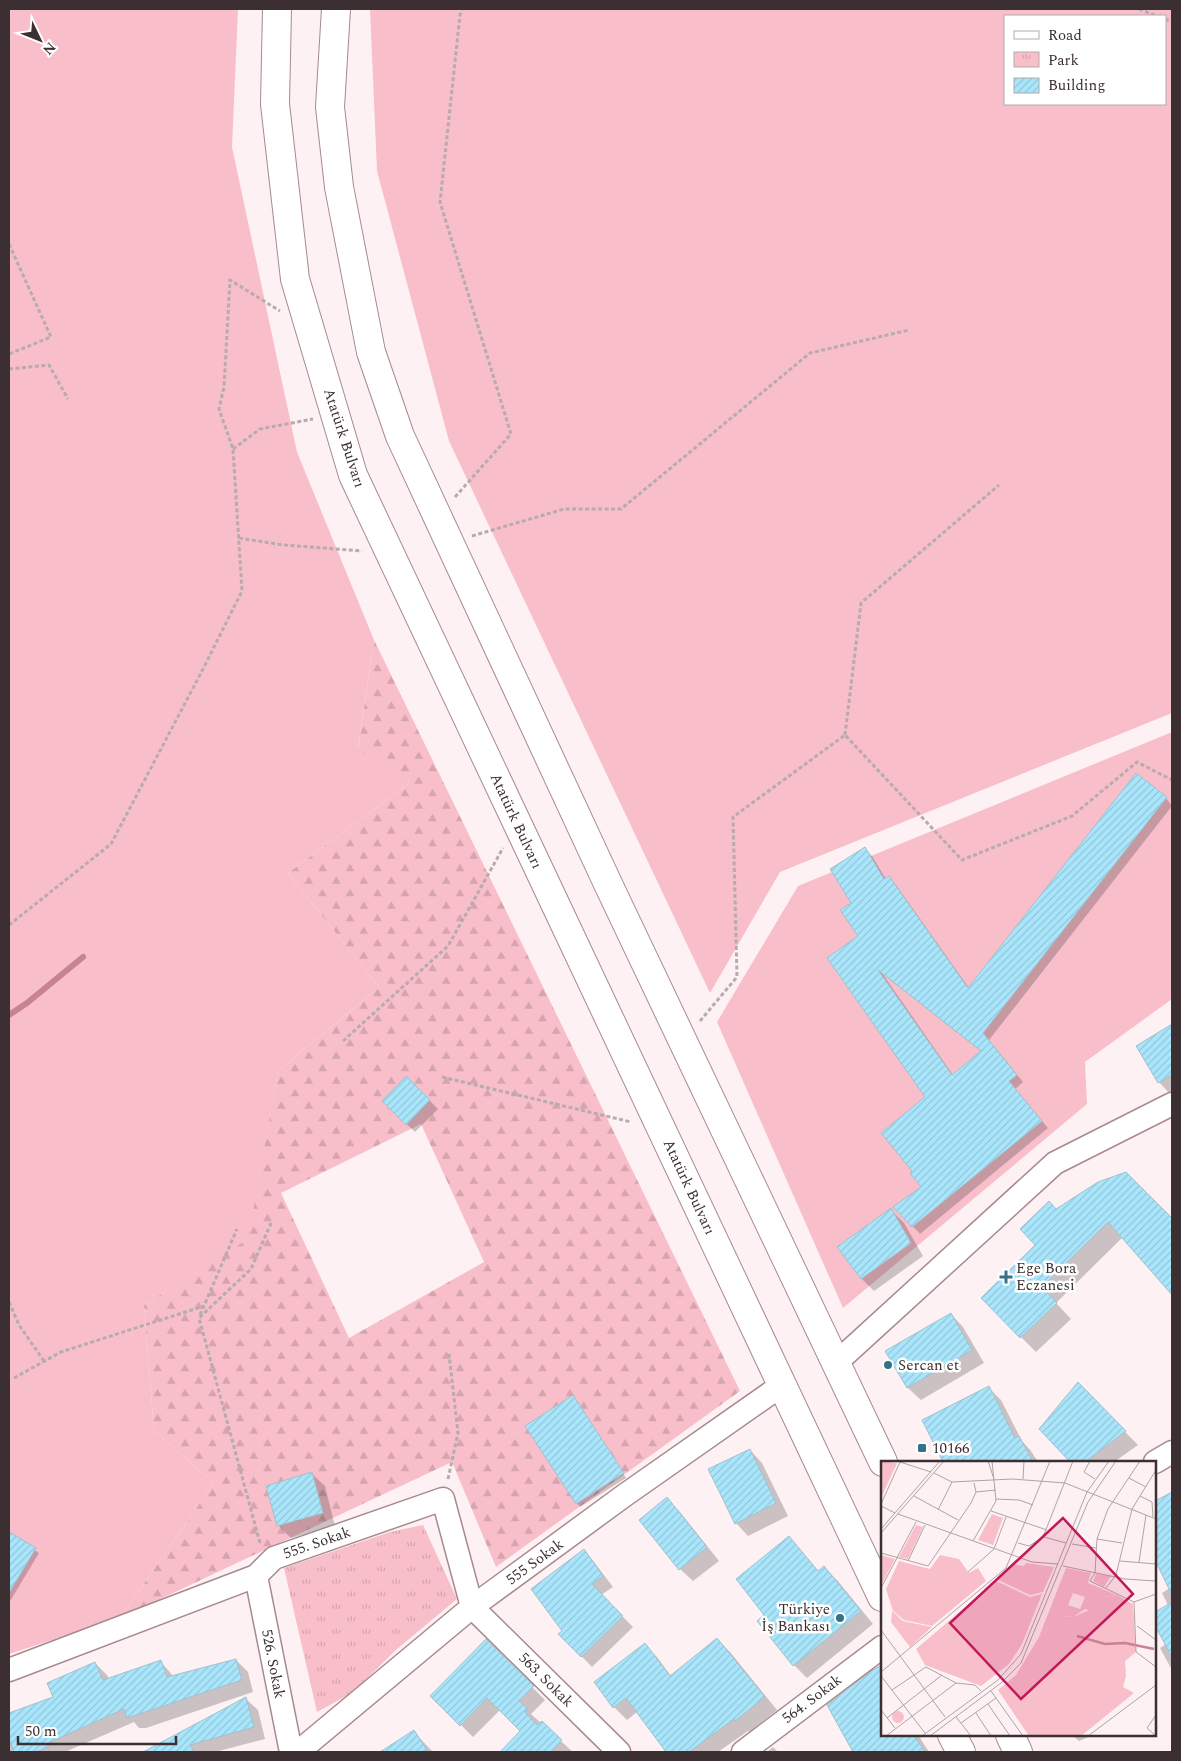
<svg xmlns="http://www.w3.org/2000/svg" width="1181" height="1761" viewBox="0 0 1181 1761" font-family="Spectral,serif">
	<style>
		.grass { fill: #f8bfca; fill-rule: evenodd }
		.forest { fill: url(#forest-firs); fill-rule: evenodd }
		.park { fill: url(#park-tufts) }
		.shadow { fill: #0003; fill-rule: evenodd }
		.lines { fill: none; stroke-linecap: round; stroke-linejoin: round }
		.stream { stroke: #c78391; stroke-width: 6 }
		.building { fill: url(#building-hatch); stroke: #a2c1cc; fill-rule: evenodd }
		.minor-casing { stroke: #a78a8f; stroke-width: 25 }
		.major-casing { stroke: #a78a8f; stroke-width: 30 }
		.path { stroke: #b8abad; stroke-width: 3; stroke-dasharray: 4 2.5; stroke-linecap: butt }
		.minor { stroke: #fff; stroke-width: 22 }
		.major { stroke: #fff; stroke-width: 28 }
		.poi-dot { fill: #337287; stroke: #fff; stroke-width: 2 }
		.labels { text-anchor: middle; dominant-baseline: central; stroke-width: 5; stroke-linejoin: round; paint-order: stroke }
		.street-label { font-size: 15px; fill: #3b2f31; stroke: #fff }
		.poi-label { font-size: 15px; fill: #3b2f31; stroke: #fff; text-anchor: start }
		.inset-river { fill: none; stroke: #c78391; stroke-width: 2.5 }
		.inset-road { fill: none; stroke: #b0a3a5; stroke-width: 1 }
		.view { fill: #c2185b; fill-opacity: 0.15; stroke: #c2185b; stroke-width: 2.5 }
		.inset-edge { fill: none; stroke: #3b2f31; stroke-width: 2.5 }
	</style>
	<defs>
		<pattern id="forest-firs" width="22" height="20" patternUnits="userSpaceOnUse" patternTransform="scale(1.25)"><rect width="22" height="20" fill="#f8bfca"/><path d="M5 1l3.5 6h-7zM16 11l3.5 6h-7z" fill="#d6a4ae"/></pattern>
		<pattern id="park-tufts" width="24" height="20" patternUnits="userSpaceOnUse" patternTransform="scale(1.25)"><rect width="24" height="20" fill="#f8bfca"/><path d="M3 7l-1-3M5 7V3M7 7l1-3M15 17l-1-3M17 17v-4M19 17l1-3" fill="none" stroke="#d6a4ae"/></pattern>
		<pattern id="building-hatch" width="6" height="6" patternUnits="userSpaceOnUse" patternTransform="scale(1.25)"><rect width="6" height="6" fill="#a9e6fc"/><path d="M-1 1l2-2M0 6l6-6M5 7l2-2" fill="none" stroke="#92c6d8"/></pattern>
	</defs>
	<rect width="100%" height="100%" fill="#fef1f3"/>
	<path class="grass" d="M 9,9 L 238,9 L 232,147 L 297,452 L 374,640 L 358,748 L 411,782 L 288,873 L 379,987 L 278,1071 L 249,1239 L 144,1305 L 154,1431 L 214,1483 L 120,1618 L 9,1654 Z
		M 370,9 L 1172,9 L 1172,713 L 780,872 L 710,993 L 449,441 L 377,171 ZM 1165,16 L 1165,104 L 1005,104 L 1005,16 Z
		M 1172,732 L 1172,999 L 1085,1062 L 1087,1104 L 843,1308 L 717,1022 L 798,886 Z"/>
	<path class="forest" d="M 374,640 L 740,1391 L 496,1567 L 452,1462 L 120,1618 L 214,1483 L 154,1431 L 144,1305 L 248,1239 L 278,1071 L 379,987 L 288,873 L 411,782 L 358,749 ZM 421,1124 L 484,1262 L 349,1338 L 281,1193 Z"/>
	<path class="park" d="M 423,1525 L 457,1599 L 397,1649 L 352,1693 L 317,1712 L 284,1568 L 390,1532 Z"/>
	<path class="shadow" d="M 1166,798 L 1172,806 L 989,1040 L 1023,1082 L 1015,1089 L 1048,1128 L 920,1234 L 895,1207 L 923,1187 L 914,1171 L 927,1097 L 860,936 L 853,903 L 865,849 L 872,856 L 886,879 L 888,878 L 896,885 L 969,988 ZM 882,973 L 982,1052 L 953,1075 Z
		M 1172,1025 L 1172,1095 L 1171,1095 L 1159,1082 L 1137,1046 Z
		M 406,1077 L 438,1109 L 415,1132 L 383,1101 Z
		M 1126,1174 L 1172,1220 L 1172,1294 L 1123,1237 L 1056,1303 L 1071,1319 L 1036,1352 L 982,1298 L 1037,1245 L 1056,1211 Z
		M 891,1210 L 904,1223 L 923,1256 L 874,1291 L 861,1278 Z
		M 951,1314 L 963,1327 L 984,1363 L 921,1400 L 908,1388 L 887,1351 Z
		M 1078,1384 L 1138,1445 L 1114,1462 L 1072,1462 L 1041,1429 Z
		M 989,1388 L 1001,1400 L 1022,1441 L 1031,1451 L 1038,1462 L 946,1462 L 942,1459 Z
		M 577,1401 L 626,1478 L 580,1507 L 577,1503 Z
		M 750,1450 L 762,1463 L 788,1516 L 748,1536 L 736,1523 Z
		M 312,1474 L 325,1486 L 335,1526 L 291,1538 L 278,1525 Z
		M 1170,1495 L 1172,1497 L 1172,1670 L 1160,1648 L 1166,1644 L 1155,1624 L 1155,1613 L 1168,1605 L 1162,1593 L 1170,1588 L 1155,1557 L 1155,1503 Z
		M 667,1499 L 680,1512 L 719,1561 L 693,1581 L 680,1569 Z
		M 9,1533 L 39,1553 L 9,1603 Z
		M 789,1537 L 819,1572 L 824,1568 L 837,1580 L 873,1624 L 807,1678 L 794,1665 L 766,1615 Z
		M 584,1551 L 594,1562 L 613,1587 L 601,1595 L 633,1627 L 592,1667 L 560,1634 L 563,1631 Z
		M 717,1639 L 730,1652 L 777,1710 L 749,1732 L 748,1731 L 718,1752 L 667,1752 L 637,1712 L 627,1720 L 614,1707 L 645,1645 L 657,1657 L 671,1676 Z
		M 486,1641 L 545,1700 L 531,1714 L 573,1752 L 502,1752 L 521,1731 L 500,1710 L 473,1737 L 432,1696 Z
		M 236,1660 L 248,1672 L 253,1692 L 146,1728 L 139,1728 L 134,1722 L 65,1752 L 9,1752 L 9,1715 L 55,1698 L 95,1663 L 107,1675 L 109,1679 L 161,1662 L 174,1677 Z
		M 882,1667 L 882,1735 L 926,1735 L 920,1738 L 929,1752 L 855,1752 L 828,1705 L 872,1673 Z
		M 246,1699 L 258,1710 L 265,1739 L 215,1752 L 146,1752 Z
		M 414,1732 L 433,1752 L 383,1752 Z
		M 1072,1735 L 1093,1735 L 1079,1741 Z
		M 773,1747 L 778,1752 L 767,1752 Z"/>
	<g class="lines">
		<path class="stream" d="M 9,1015 L 27,1003 L 83,957"/>
	</g>
	<path class="building" d="M 1136,773 L 1167,797 L 983,1033 L 1017,1075 L 1009,1081 L 1042,1121 L 912,1227 L 893,1207 L 921,1187 L 910,1173 L 912,1171 L 881,1133 L 925,1097 L 827,958 L 858,936 L 840,910 L 851,903 L 830,869 L 865,847 L 884,879 L 889,876 L 968,988 ZM 878,970 L 981,1051 L 952,1075 Z
		M 1172,1024 L 1172,1075 L 1158,1083 L 1136,1046 Z
		M 406,1076 L 430,1100 L 406,1125 L 382,1101 Z
		M 1126,1172 L 1172,1218 L 1172,1295 L 1108,1222 L 1042,1287 L 1057,1303 L 1020,1338 L 981,1298 L 1035,1245 L 1020,1229 L 1049,1201 L 1056,1209 L 1098,1182 Z
		M 891,1208 L 911,1243 L 861,1279 L 837,1247 Z
		M 951,1313 L 972,1350 L 907,1388 L 885,1351 Z
		M 1078,1382 L 1126,1431 L 1085,1462 L 1070,1462 L 1039,1429 Z
		M 989,1386 L 1015,1438 L 1019,1436 L 1033,1462 L 943,1462 L 922,1420 Z
		M 573,1395 L 624,1473 L 576,1504 L 525,1426 Z
		M 750,1449 L 776,1503 L 735,1524 L 708,1469 Z
		M 312,1472 L 323,1513 L 277,1526 L 266,1486 Z
		M 1172,1492 L 1172,1595 L 1155,1560 L 1155,1501 Z
		M 667,1497 L 707,1547 L 679,1570 L 639,1520 Z
		M 9,1532 L 36,1548 L 9,1593 Z
		M 789,1536 L 818,1571 L 824,1566 L 861,1611 L 793,1666 L 757,1621 L 764,1615 L 736,1579 Z
		M 584,1549 L 603,1576 L 592,1584 L 623,1616 L 581,1657 L 558,1634 L 562,1631 L 531,1589 Z
		M 1172,1602 L 1172,1657 L 1155,1626 L 1155,1612 Z
		M 717,1638 L 765,1697 L 735,1721 L 734,1719 L 689,1752 L 666,1752 L 626,1698 L 613,1708 L 594,1682 L 645,1643 L 670,1676 Z
		M 486,1639 L 534,1686 L 519,1701 L 528,1709 L 525,1712 L 537,1725 L 542,1721 L 562,1740 L 551,1752 L 500,1752 L 520,1731 L 487,1698 L 460,1726 L 430,1696 Z
		M 236,1659 L 242,1680 L 127,1718 L 124,1709 L 48,1743 L 49,1747 L 35,1752 L 14,1752 L 9,1738 L 9,1713 L 53,1697 L 47,1683 L 95,1662 L 103,1680 L 161,1660 L 167,1677 Z
		M 882,1665 L 882,1735 L 914,1735 L 925,1752 L 853,1752 L 827,1705 L 871,1671 Z
		M 246,1697 L 254,1727 L 190,1745 L 194,1752 L 143,1752 Z
		M 414,1730 L 428,1752 L 380,1752 Z"/>
	<g class="lines">
		<g class="minor-casing">
			<path id="minor" d="M 836,1363 L 1055,1163 L 1172,1104
				M 1155,1462 L 1172,1452
				M 256,1576 L 291,1752
				M 9,1670 L 256,1576 L 274,1558 L 443,1499 L 472,1607 L 619,1752
				M 298,1752 L 472,1607 L 625,1495 L 782,1385
				M 743,1752 L 882,1647"/>
		</g>
		<g class="major-casing">
			<path id="major" d="M 277,9 L 275,104 L 295,279 L 353,475 L 882,1597
				M 336,9 L 330,107 L 339,187 L 371,352 L 400,436 L 609,886 L 883,1462
				M 952,1735 L 961,1752
				M 1010,1735 L 1018,1752"/>
		</g>
		<path class="path" d="M 1139,9 L 1157,16
			M 1165,19 L 1172,22
			M 9,244 L 51,337 L 9,354
			M 9,369 L 49,365 L 68,399
			M 233,449 L 260,429 L 313,419
			M 455,497 L 511,434 L 440,202 L 460,15 L 462,9
			M 472,536 L 564,509 L 621,509 L 810,353 L 909,330
			M 239,538 L 283,545 L 362,551
			M 845,735 L 861,603 L 999,485
			M 9,925 L 111,844 L 203,669 L 242,591 L 233,449 L 219,409 L 224,387 L 230,280 L 280,311
			M 700,1021 L 737,977 L 733,817 L 845,735 L 962,860 L 1072,816 L 1137,762 L 1172,780
			M 343,1041 L 448,946 L 503,848
			M 442,1077 L 631,1122
			M 9,1302 L 19,1325 L 44,1361
			M 200,1315 L 237,1229
			M 14,1378 L 61,1352 L 204,1306
			M 448,1479 L 458,1433 L 449,1354
			M 260,1543 L 199,1318 L 251,1269 L 272,1221"/>
		<use href="#minor" class="minor"/>
		<use href="#major" class="major"/>
	</g>
	<g class="poi-dot">
		<path d="M1003.5 1269.5h5v5h5v5h-5v5h-5v-5h-5v-5h5z"/>
		<circle cx="888" cy="1365" r="5"/>
		<rect x="917" y="1443" width="10" height="10" rx="2.5"/>
		<circle cx="840" cy="1618" r="5"/>
	</g>
	<g class="labels">
		<g class="street-label">
			<text transform="translate(344 438) rotate(72)">Atatürk Bulvarı</text>
			<text transform="translate(516 821) rotate(65)">Atatürk Bulvarı</text>
			<text transform="translate(689 1187) rotate(65)">Atatürk Bulvarı</text>
			<text transform="translate(317 1543) rotate(-19)">555. Sokak</text>
			<text transform="translate(535 1562) rotate(-36)">555 Sokak</text>
			<text transform="translate(273 1664) rotate(79)">526. Sokak</text>
			<text transform="translate(546 1680) rotate(45)">563. Sokak</text>
			<text transform="translate(812 1699) rotate(-37)">564. Sokak</text>
		</g>
		<g class="poi-label">
			<text x="1016" y="1268">Ege Bora<tspan x="1016" dy="17">Eczanesi</tspan></text>
			<text x="898" y="1365">Sercan et</text>
			<text x="932" y="1448">10166</text>
			<text x="830" y="1609" text-anchor="end">Türkiye<tspan x="830" dy="17">İş Bankası</tspan></text>
		</g>
	</g>
	<g transform="translate(881 1461)">
		<rect width="275" height="275" fill="#fef1f3"/>
		<path d="M 145,102 L 173,106 L 162,131 L 149,134 L 115,118 L 131,103 L 143,105 ZM 115,120 L 149,136 L 161,133 L 141,183 L 128,203 L 100,225 L 44,204 L 35,188 ZM 236,134 L 252,143 L 255,191 L 244,200 L 245,215 L 242,226 L 253,232 L 200,275 L 148,275 L 117,229 L 135,214 L 158,176 L 166,170 L 165,165 L 180,155 L 192,156 L 222,143 L 222,136 Z" fill="#f8bfca"/>
		<path d="M 0,0 L 16,2 L 0,37 ZM 0,94 L 14,98 L 0,125 ZM 59,94 L 78,98 L 88,112 L 97,107 L 105,120 L 51,165 L 23,159 L 12,150 L 5,128 L 18,100 L 49,108 ZM 185,107 L 210,112 L 207,122 L 236,134 L 222,136 L 222,142 L 215,151 L 204,148 L 192,156 L 180,155 L 178,167 L 165,165 L 166,170 L 158,176 ZM 192,132 L 204,136 L 199,148 L 187,144 ZM 11,150 L 22,160 L 51,166 L 29,186 L 10,161 Z" fill="#f8bfca" fill-rule="evenodd"/>
		<path d="M 111,53 L 122,57 L 112,84 L 97,79 ZM 35,64 L 42,66 L 27,98 L 18,96 ZM 215,113 L 230,115 L 223,126 L 212,120 ZM11 256a6 6 0 1 1 12 0a6 6 0 1 1-12 0Z" fill="#f8bfca"/>
		<path class="inset-river" d="M 196,175 L 224,183 L 244,182 L 273,188"/>
		<path class="inset-road" d="M 16,0 L 50,11M 107,0 L 113,18M 209,0 L 203,11 L 214,18M 53,12 L 71,21 L 131,18 L 184,22 L 275,58M 248,17 L 265,26M 142,18 L 143,0M 95,31 L 115,29M 33,35 L 77,59M 259,35 L 271,41 L 272,56M 115,38 L 138,39 L 152,44M 0,43 L 19,1M 0,45 L 14,52M 57,49 L 71,21M 110,50 L 166,69M 17,53 L 151,101 L 177,103M 0,68 L 59,0M 0,72 L 63,0M 163,76 L 185,82M 216,78 L 241,82M 92,80 L 115,40 L 111,0M 137,82 L 148,85 L 162,76 L 192,0M 191,83 L 215,87M 0,92 L 47,105 L 90,42 L 95,31 L 93,22M 27,100 L 44,64M 239,100 L 275,103M 258,101 L 265,54M 182,105 L 244,118 L 275,120M 87,111 L 113,88 L 125,56M 0,127 L 35,61M 225,127 L 235,114 L 251,48 L 275,9M 253,141 L 209,120 L 214,112 L 216,78 L 227,48 L 259,0M 253,141 L 255,191 L 275,206M 253,141 L 275,133M 256,165 L 275,179M 0,169 L 64,256M 0,211 L 125,107 L 169,0M 0,215 L 44,272M 11,229 L 45,206 L 75,222 L 94,224 L 100,230M 110,230 L 142,275M 107,243 L 129,275M 0,249 L 14,267M 95,252 L 110,275M 75,256 L 90,275M 6,257 L 61,214M 80,262 L 115,237M 5,275 L 75,222M 41,275 L 117,219 L 140,193 L 206,31 L 228,0M 49,275 L 120,222 L 140,202 L 207,41 L 235,0M 207,275 L 275,224M 275,275 L 266,267 L 275,254"/>
		<path class="view" d="M 182,57 L 252,133 L 140,238 L 69,162 Z"/>
		<rect width="275" height="275" class="inset-edge"/>
	</g>
	<rect width="1181" height="1761" fill="none" stroke="#3b2f31" stroke-width="20"/>
	<rect x="1004" y="15" width="162" height="90" fill="#ffffff" stroke="#b1acad"/>
	<rect x="1014" y="31" width="25" height="8" fill="#ffffff" stroke="#b1acad"/>
	<text x="1048" y="40" font-size="15" fill="#3b2f31">Road</text>
	<rect x="1014" y="52" width="25" height="15" fill="url(#park-tufts)" stroke="#b1acad"/>
	<text x="1048" y="65" font-size="15" fill="#3b2f31">Park</text>
	<rect x="1014" y="78" width="25" height="15" fill="url(#building-hatch)" stroke="#b1acad"/>
	<text x="1048" y="90" font-size="15" fill="#3b2f31">Building</text>
	<g transform="translate(40 40) rotate(133)" stroke="#ffffff" stroke-width="4" paint-order="stroke">
	<path d="M0-4L9 19L0 12L-9 19Z" fill="#3b2f31"/>
	<text y="-8" font-size="14" font-weight="bold" text-anchor="middle" fill="#3b2f31">N</text>
	</g>
	<path d="M18 1736v8h158v-8" fill="none" stroke="#3b2f31" stroke-width="2.5"/>
	<text x="25" y="1736" font-size="15" fill="#3b2f31" stroke="#ffffff" stroke-width="4" paint-order="stroke">50 m</text>
</svg>
